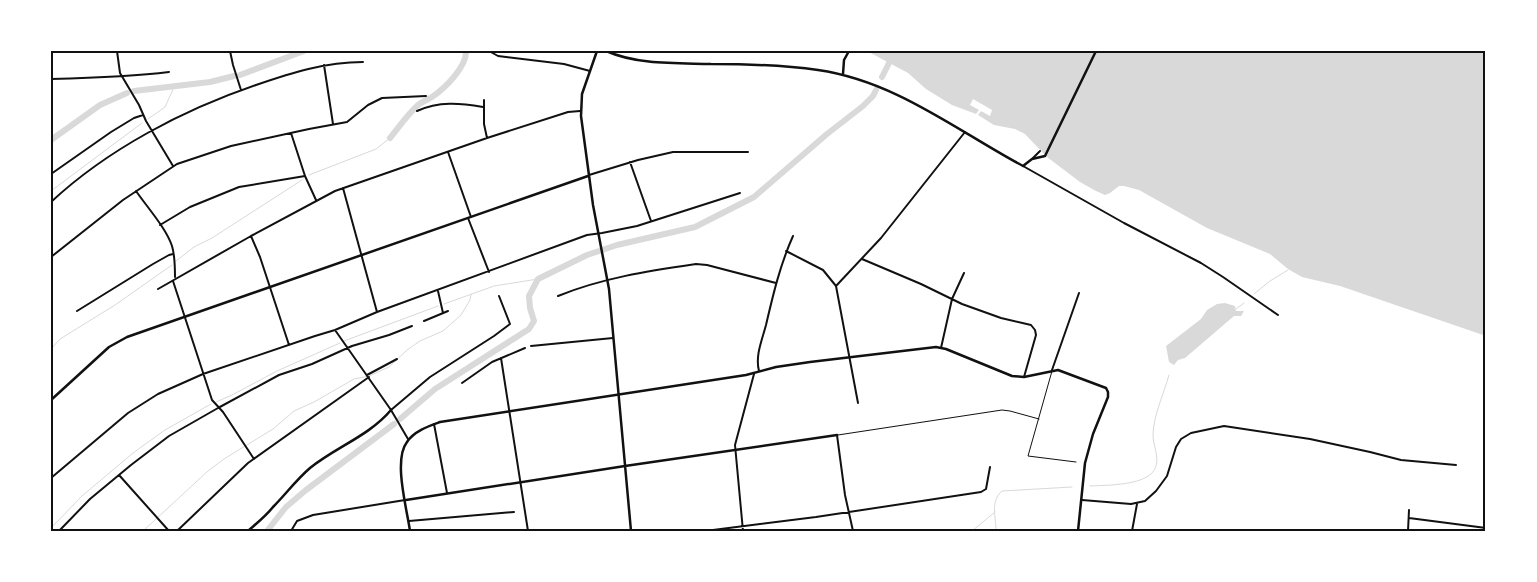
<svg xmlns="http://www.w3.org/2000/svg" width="1537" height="582" viewBox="0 0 1537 582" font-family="Barlow,sans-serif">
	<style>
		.water { fill: #d9d9d9 }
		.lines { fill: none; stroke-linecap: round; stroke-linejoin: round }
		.stream { stroke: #d9d9d9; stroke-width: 1 }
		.river { stroke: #d9d9d9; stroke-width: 6 }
		.pedestrian { stroke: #111; stroke-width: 1 }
		.minor { stroke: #111; stroke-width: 2 }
		.tertiary { stroke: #111; stroke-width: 2.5 }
		.secondary { stroke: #111; stroke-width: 2.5 }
		.neatline { fill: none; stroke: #111; stroke-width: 2 }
	</style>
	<rect width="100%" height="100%" fill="#fff"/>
	<path class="water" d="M 867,51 L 1486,51 L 1486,336 L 1340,286 L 1302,277 L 1288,269 L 1270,254 L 1207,228 L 1139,190 L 1124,186 L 1119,186 L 1110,193 L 1105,195 L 1096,191 L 1080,182 L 1047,157 L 1025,134 L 1015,129 L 994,125 L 978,115 L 981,111 L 990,116 L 992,110 L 973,99 L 970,105 L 979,110 L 976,114 L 952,105 L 926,89 L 908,73 Z
		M 1225,303 L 1235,306 L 1236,311 L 1244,311 L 1241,316 L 1234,316 L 1185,358 L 1178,360 L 1174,365 L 1169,362 L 1166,346 L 1201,319 L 1207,310 L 1217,304 Z"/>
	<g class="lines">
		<path class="stream" d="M 148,119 L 165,107 L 175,85
			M 309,175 L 376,149 L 390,138
			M 51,191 L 142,123
			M 176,261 L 194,247 L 212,238 L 302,180
			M 1254,294 L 1270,281 L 1288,270
			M 444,304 L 494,286 L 538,279
			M 1236,309 L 1244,303
			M 344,341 L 438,306
			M 51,349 L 60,339 L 115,305 L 172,265
			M 216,402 L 232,395 L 277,371 L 340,343
			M 1090,486 C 1107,485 1151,486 1156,466 C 1159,455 1153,446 1153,435 C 1153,417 1164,393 1169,375
			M 51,528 L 82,496 L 133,453 L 165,430 L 211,404
			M 143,531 L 208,471 L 224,459 L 273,429 L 294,411 L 314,402 L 354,379 L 369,376 L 389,367 L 407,350 L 420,341 L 443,331 L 461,315 L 470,300 L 471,294
			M 972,531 L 995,512
			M 996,531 C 996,517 990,501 1002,491 L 1072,487"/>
		<path class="river" d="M 240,75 L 304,51
			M 882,77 L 895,51
			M 134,91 L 210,82 L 234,76
			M 390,138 C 399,127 407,115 418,105 C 422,102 427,100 432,97 C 444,89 467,67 466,51
			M 51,140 L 100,105 L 127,93
			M 400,419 L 435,389 L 529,329 L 534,321 L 530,308 L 529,296 L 538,279 L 587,255 L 617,245 L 695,227 L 754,197 L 827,134 L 863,106 L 873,96 L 876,90
			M 267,531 L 286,507 L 306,490 L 394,424"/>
		<path class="pedestrian" d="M 1052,371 L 1028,456 L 1076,462
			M 838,435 L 1002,410 L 1010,411 L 1039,419"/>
		<path class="minor" d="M 117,51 L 120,73 L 139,105 L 146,121 L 173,166
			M 230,51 L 233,65 L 241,90
			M 489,51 L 498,56 L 564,64 L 590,71
			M 324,65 L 333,124
			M 51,79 C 91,78 130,77 169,72
			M 484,100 L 484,124 L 487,138
			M 417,111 C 439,101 460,103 483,107
			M 291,133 L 305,176 L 316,200
			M 448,152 L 471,217
			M 1033,158 L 1040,151
			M 630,162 L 651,221
			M 1023,166 L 1124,223 L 1201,263 L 1223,277 L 1278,315
			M 51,174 L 111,132 L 134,118 L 143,115
			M 589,175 L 638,160 L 673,152 L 748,152
			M 343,188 L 377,312
			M 136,191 C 147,207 166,228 172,246 C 175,256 175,267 175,277
			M 51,202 C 108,149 183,110 256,85 C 291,73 325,62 363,62
			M 468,218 L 489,272
			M 160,225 L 190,207 L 239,187 L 305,176
			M 251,236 L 260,257 L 289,345
			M 786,251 L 823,270 L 836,286 L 858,403
			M 51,257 L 123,200 L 177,164 L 231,146 L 309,129 L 347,122 L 368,105 L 382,98 L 426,96
			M 862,259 L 921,284 L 962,304 L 1001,318 L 1031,325 L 1035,330 L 1036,335 L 1024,377
			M 173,281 L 212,400 L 223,412 L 254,459
			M 836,286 L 881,238 L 965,132
			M 158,289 L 251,236 L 335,191 L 487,138 L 568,112 L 580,111
			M 438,291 L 443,313
			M 558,296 C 602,278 648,271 696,264 L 707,265 L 776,283
			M 77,311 L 153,264 L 169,255 L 173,254
			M 424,321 L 448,311
			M 335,330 L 391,410 L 408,439
			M 531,346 L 613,338
			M 941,348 L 952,299 L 964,273
			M 501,358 L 528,531
			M 1052,370 L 1079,293
			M 759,371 C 755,356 762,340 766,325 C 773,295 780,265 793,236
			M 367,375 L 397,359
			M 462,383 L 492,362 L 525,348
			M 391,410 L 430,377 L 494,336 L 510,324 L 499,296
			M 434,424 L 447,493
			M 837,435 L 845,495 L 853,531
			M 119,475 L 169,531
			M 51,478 L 128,413 L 158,394 L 203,374 L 315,336 L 335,330 L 377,312 L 587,235 L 602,233 L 637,226 L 740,193
			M 1082,500 L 1131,504 L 1145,501 L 1156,491 L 1167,476 L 1176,447 L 1181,439 L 1191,433 L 1224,426 L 1310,439 L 1370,452 L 1401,460 L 1456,465
			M 1409,518 L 1486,528
			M 409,521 L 514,512
			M 59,531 L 90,499 L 131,465 L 169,436 L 218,408 L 279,375 L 312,364 L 352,346 L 389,335 L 412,326
			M 177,531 L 248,463 L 369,377
			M 291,531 L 297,521 L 313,515 L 405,500
			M 705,531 L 816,517 L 981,492 L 986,489 L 990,467
			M 743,531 L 735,445 L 754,374
			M 1132,531 L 1137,504
			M 1408,531 L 1409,510"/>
		<path class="tertiary" d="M 597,51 L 582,94 L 581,116 L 593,205 L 609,289 L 631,531
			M 606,51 C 638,65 676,63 711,64 C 747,64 782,65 818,70 C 895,81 956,130 1023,166 L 1032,159 L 1045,156 L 1096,51
			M 843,74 L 844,60 L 849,51
			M 51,400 L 109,347 L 127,337 L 588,176
			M 406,500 L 625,466 L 837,435
			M 248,531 C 257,523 266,516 273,507 C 286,494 296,480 310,468 C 336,447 369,436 391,410"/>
		<path class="secondary" d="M 410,531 C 407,509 393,460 407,442 C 414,431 429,426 440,422 L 746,375 L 776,367 L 810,362 L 936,347 L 946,349 L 1012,376 L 1024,377 L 1058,370 L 1106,388 L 1108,392 L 1108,397 L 1093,434 L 1085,463 L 1078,531"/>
	</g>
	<rect width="1537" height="582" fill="none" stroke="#ffffff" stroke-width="105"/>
	<rect x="52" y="52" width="1432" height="478" class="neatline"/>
</svg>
